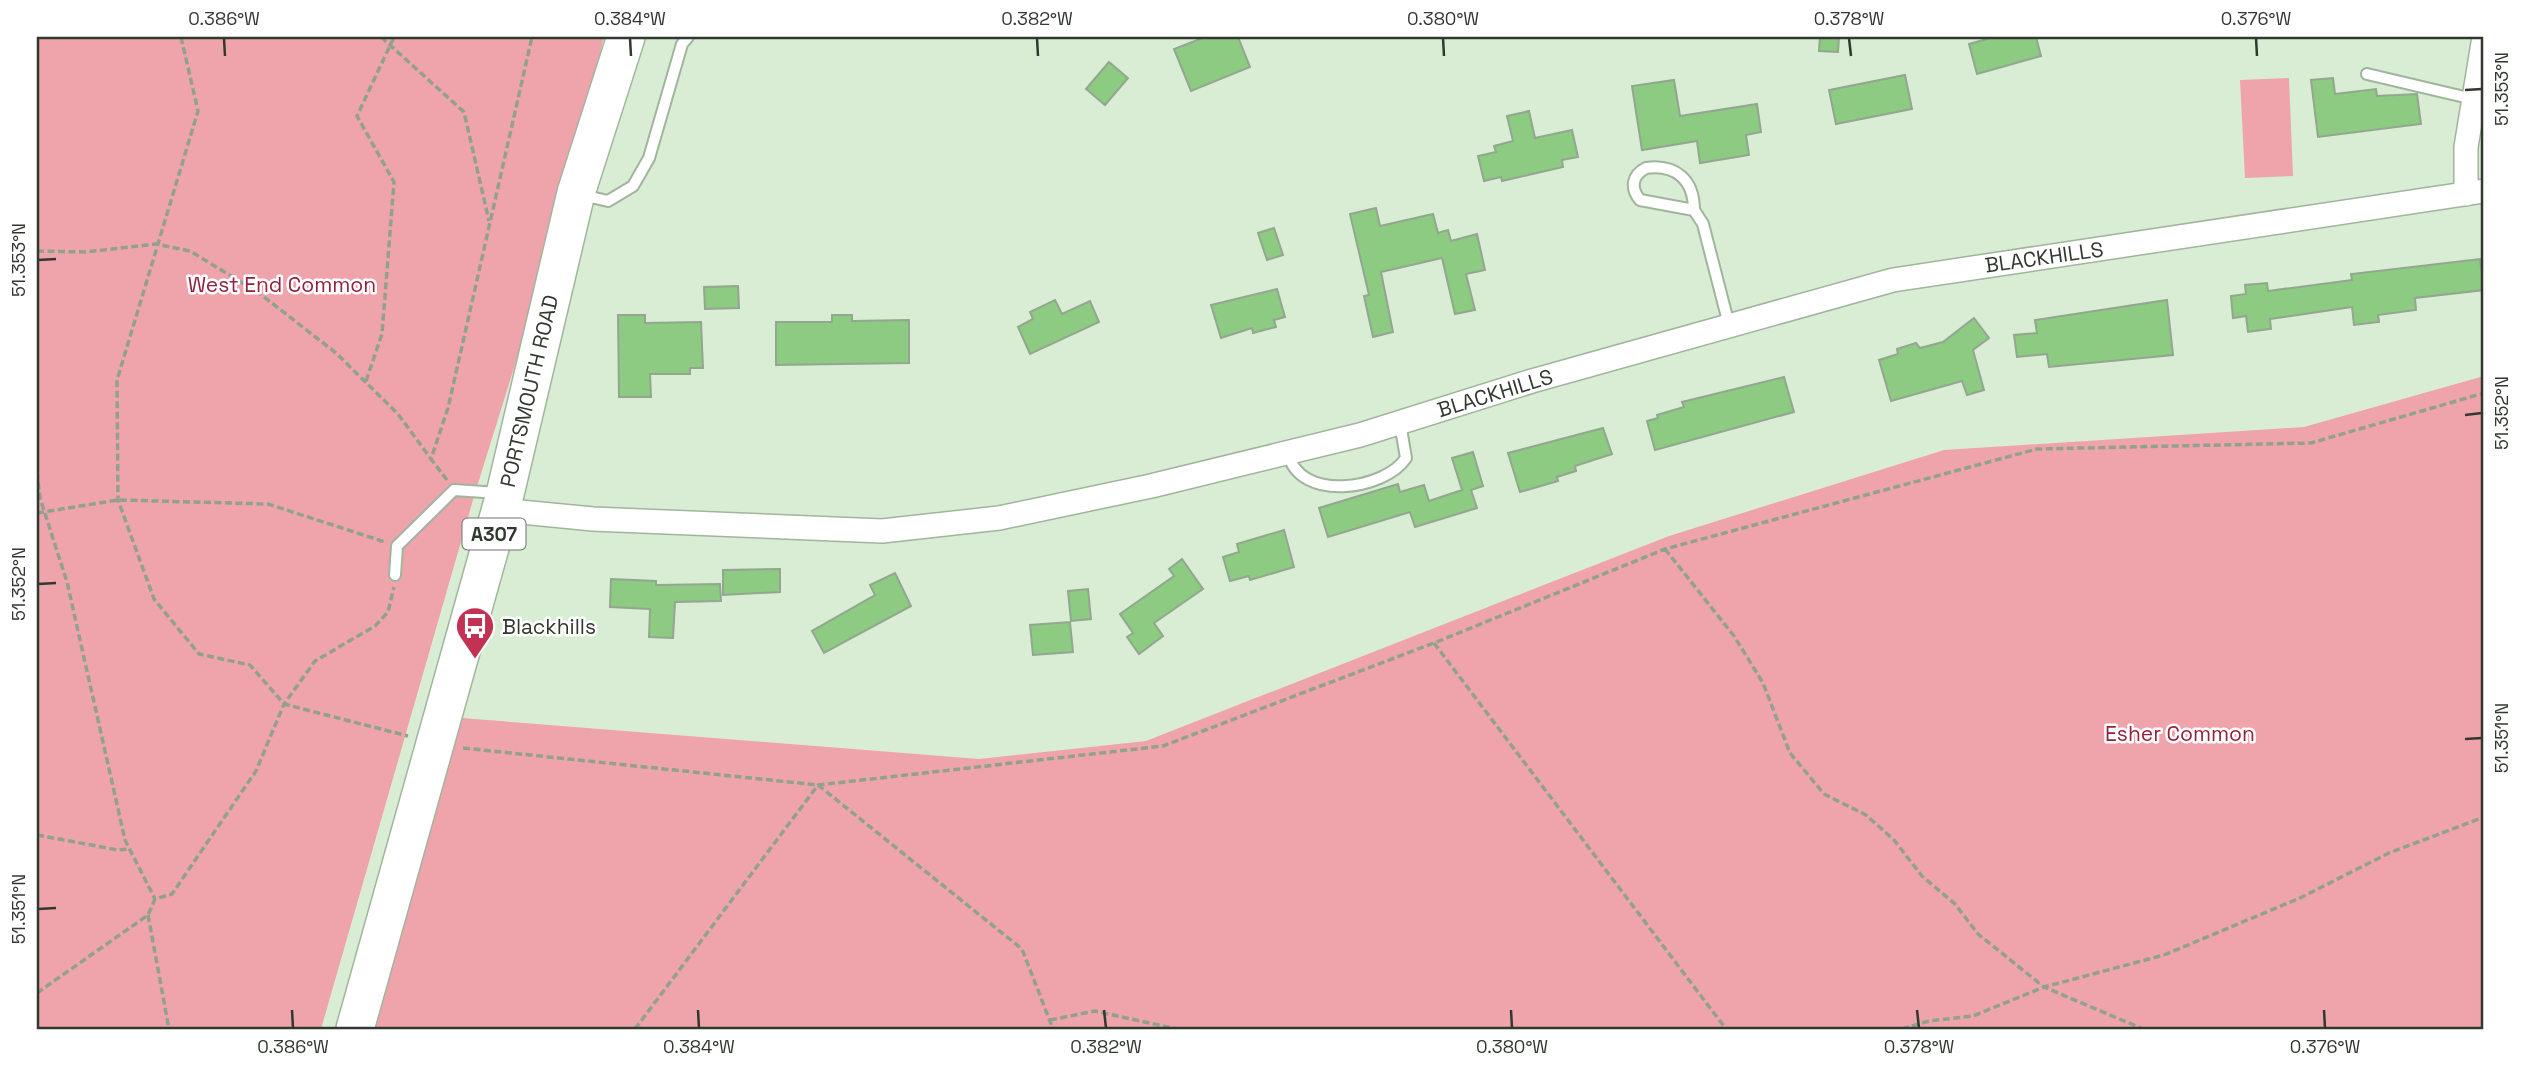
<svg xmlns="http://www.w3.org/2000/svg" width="2521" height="1066" viewBox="0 0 2521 1066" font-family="'Space Grotesk',sans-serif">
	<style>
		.green { fill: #efa4ac }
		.building { fill: #8dca82; stroke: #93a690; stroke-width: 2 }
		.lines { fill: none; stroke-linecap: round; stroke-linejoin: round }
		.lane-casing { stroke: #a1b49d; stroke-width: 14 }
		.street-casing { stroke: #a1b49d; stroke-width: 26 }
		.primary-casing { stroke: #a1b49d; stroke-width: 40 }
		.path { stroke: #92a18f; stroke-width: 3.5; stroke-dasharray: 7 3.5; stroke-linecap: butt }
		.lane { stroke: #fff; stroke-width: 10 }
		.street { stroke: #fff; stroke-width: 23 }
		.primary { stroke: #fff; stroke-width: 37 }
		.ticks { fill: none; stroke: #30382f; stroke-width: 2.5 }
		.labels { text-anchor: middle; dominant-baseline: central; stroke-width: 5; stroke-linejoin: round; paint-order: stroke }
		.shield { fill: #fff; stroke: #6e746d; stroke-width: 2 }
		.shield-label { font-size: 19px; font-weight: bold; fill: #30382f }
		.street-label { font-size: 21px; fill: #30382f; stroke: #fff }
		.park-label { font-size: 21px; fill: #93213b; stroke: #fff }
		.poi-label { font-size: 21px; fill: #30382f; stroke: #fff; text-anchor: start }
		.neatline { fill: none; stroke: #30382f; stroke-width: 2.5 }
		.ticks-label { font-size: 18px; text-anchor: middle; fill: #30382f }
	</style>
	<rect width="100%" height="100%" fill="#d9edd5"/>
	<path class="green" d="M 37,37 L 604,37 L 556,233 L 475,493 L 321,1029 L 37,1029 Z
		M 2289,78 L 2293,176 L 2245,178 L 2240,80 Z
		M 2484,376 L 2484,1029 L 374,1029 L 462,718 L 979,759 L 1146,741 L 1669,536 L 1944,450 L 2304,427 Z"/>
	<path class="building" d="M 1205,37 L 1238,37 L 1250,67 L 1191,91 L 1174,49 Z
		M 1820,37 L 1839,37 L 1838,52 L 1819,51 Z
		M 1987,37 L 2036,37 L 2041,56 L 1977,74 L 1969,44 L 1987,39 Z
		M 1109,62 L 1128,78 L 1105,105 L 1086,89 Z
		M 1905,75 L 1912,109 L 1836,124 L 1829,90 Z
		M 2333,78 L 2335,94 L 2376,89 L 2377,96 L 2417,94 L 2421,124 L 2318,137 L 2311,80 Z
		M 1674,80 L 1680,116 L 1757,104 L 1761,132 L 1746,135 L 1749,155 L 1700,163 L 1697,141 L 1642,150 L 1632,86 Z
		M 1529,111 L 1535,138 L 1572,130 L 1578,157 L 1562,160 L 1563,167 L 1502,181 L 1501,177 L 1484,181 L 1478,156 L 1496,152 L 1494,146 L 1513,141 L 1507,116 Z
		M 1376,208 L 1380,226 L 1433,214 L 1438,233 L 1448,230 L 1451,241 L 1477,234 L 1485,270 L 1466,274 L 1475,310 L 1455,314 L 1442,258 L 1381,272 L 1393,332 L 1373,337 L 1364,296 L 1369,295 L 1350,214 Z
		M 1274,228 L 1283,255 L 1267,260 L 1258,233 Z
		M 2480,259 L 2484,290 L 2415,298 L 2416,310 L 2378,315 L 2379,322 L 2354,325 L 2352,307 L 2270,319 L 2271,329 L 2248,332 L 2246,316 L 2233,318 L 2231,296 L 2246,294 L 2245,285 L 2267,283 L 2268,291 L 2352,280 L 2351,274 Z
		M 738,286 L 739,308 L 705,309 L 704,287 Z
		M 1277,289 L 1285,317 L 1274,320 L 1276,327 L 1253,333 L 1252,328 L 1221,338 L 1211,305 Z
		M 1055,300 L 1062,314 L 1090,301 L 1099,322 L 1030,354 L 1018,327 L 1033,319 L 1030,312 Z
		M 2167,300 L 2173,355 L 2049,367 L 2047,354 L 2017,357 L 2014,335 L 2037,333 L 2035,320 Z
		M 618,315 L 645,315 L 645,323 L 701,322 L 703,368 L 690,368 L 690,374 L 650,374 L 651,397 L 619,397 Z
		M 832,315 L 852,315 L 852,321 L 909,320 L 909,363 L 776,365 L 776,322 L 832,322 Z
		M 1974,318 L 1989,338 L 1973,350 L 1984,390 L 1967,395 L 1962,381 L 1891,401 L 1879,360 L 1898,354 L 1897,349 L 1916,343 L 1920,348 L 1943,342 Z
		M 1784,377 L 1794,412 L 1655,450 L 1647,421 L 1658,418 L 1657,415 L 1684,407 L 1682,402 Z
		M 1603,428 L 1612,454 L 1575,466 L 1576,471 L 1557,477 L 1558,481 L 1520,492 L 1508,453 Z
		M 1473,452 L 1483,486 L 1471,490 L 1477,508 L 1415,527 L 1410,512 L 1328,537 L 1319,508 L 1398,484 L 1400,492 L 1424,485 L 1429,501 L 1462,490 L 1452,458 Z
		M 1284,530 L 1294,567 L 1250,580 L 1249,576 L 1230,581 L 1223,557 L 1239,552 L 1237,544 Z
		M 1182,559 L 1203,589 L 1154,623 L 1163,636 L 1139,654 L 1127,637 L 1133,633 L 1120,614 L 1174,576 L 1169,569 Z
		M 780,569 L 780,592 L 723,595 L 723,570 Z
		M 895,573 L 911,606 L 824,653 L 812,631 L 875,595 L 870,585 Z
		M 611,579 L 656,581 L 656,585 L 720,584 L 721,601 L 675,602 L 673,638 L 649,637 L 650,609 L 610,607 Z
		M 1088,589 L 1091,619 L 1071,621 L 1068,591 Z
		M 1070,622 L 1073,652 L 1033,655 L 1030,625 Z"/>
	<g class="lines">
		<g class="lane-casing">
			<path id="lane" d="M 2367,74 L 2473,99
				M 582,195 L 608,201 L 633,186 L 649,158 L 682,44 L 688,37
				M 1694,210 C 1694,180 1676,164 1646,168 C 1632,175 1630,188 1640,200 L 1694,210 L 1703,224 L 1729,325
				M 1288,453 C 1299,503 1385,490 1406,458 L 1400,423
				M 395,575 L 397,546 L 454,490 L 499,493"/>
		</g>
		<g class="street-casing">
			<path id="street" d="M 2466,194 L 2466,147 L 2484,37
				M 500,510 L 593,519 L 882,531 L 999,518 L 1151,486 L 1360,435 L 1532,381 L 1893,280 L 2484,191"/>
		</g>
		<g class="primary-casing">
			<path id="primary" d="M 355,1029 L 505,494 L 576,193 L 626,37"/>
		</g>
		<path class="path" d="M 181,37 L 198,111 L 117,380 L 118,500 L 154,599 L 199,654 L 250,665 L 284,704 L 408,736
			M 381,37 L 464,112 L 489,221
			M 37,251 L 86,252 L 156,244 L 190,251 L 259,293 L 336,353 L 398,414 L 431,459
			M 366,381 L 382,334 L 394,182 L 357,116 L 394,37
			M 37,472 L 40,498 L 67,582 L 125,840 L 155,899
			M 447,480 L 431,459 L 448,408 L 532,37
			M 37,513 L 118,500 L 268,504 L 385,542
			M 1665,549 L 1734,636 L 1763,683 L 1790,753 L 1824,794 L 1866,815 L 1894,840 L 1922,876 L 1955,904 L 1978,934 L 2044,987 L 2143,1029
			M 1434,643 L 1726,1029
			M 463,748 L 818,785 L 1022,949 L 1053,1029
			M 37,835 L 118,850 L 129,849
			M 148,915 L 169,1029
			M 37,993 L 148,915 L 155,899 L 172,894 L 256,771 L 284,704 L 315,661 L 375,626 L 388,612 L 394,587
			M 1050,1020 L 1095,1011 L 1177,1029
			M 635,1029 L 818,785 L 1163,746 L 1434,643 L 1665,549 L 2037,449 L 2311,443 L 2484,393
			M 1902,1029 L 1929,1021 L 1973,1016 L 2044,987 L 2164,955 L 2300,898 L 2389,853 L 2484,817"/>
		<use href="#lane" class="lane"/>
		<use href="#street" class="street"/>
		<use href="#primary" class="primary"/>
	</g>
	<path class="ticks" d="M 224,38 L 225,56M 630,38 L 631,56M 1037,38 L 1038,56M 1443,38 L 1444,56M 1849,38 L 1851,56M 2256,38 L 2257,56M 2465,90 L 2482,89M 38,260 L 56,259M 2465,415 L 2482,413M 38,584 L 56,583M 2465,739 L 2482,738M 38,909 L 56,908M 292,1010 L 293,1028M 698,1010 L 699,1028M 1104,1010 L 1106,1028M 1511,1010 L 1512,1028M 1917,1010 L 1919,1028M 2324,1010 L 2325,1028"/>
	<defs>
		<g id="bus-pin" transform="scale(2.0125)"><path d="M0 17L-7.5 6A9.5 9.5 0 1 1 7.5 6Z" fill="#c23252" stroke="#fff"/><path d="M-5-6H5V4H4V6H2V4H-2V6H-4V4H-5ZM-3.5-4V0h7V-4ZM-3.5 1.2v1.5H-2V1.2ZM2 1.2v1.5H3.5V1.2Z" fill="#fff"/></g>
	</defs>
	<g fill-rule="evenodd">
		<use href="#bus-pin" x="475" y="626"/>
	</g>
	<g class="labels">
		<rect class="shield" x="462.5" y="518.5" width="63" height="31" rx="5"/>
		<g class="shield-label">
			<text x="494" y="534">A307</text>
		</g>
		<g class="street-label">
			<text transform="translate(2044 257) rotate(-8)">BLACKHILLS</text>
			<text transform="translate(529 391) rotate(-77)">PORTSMOUTH ROAD</text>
			<text transform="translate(1495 393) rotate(-17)">BLACKHILLS</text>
		</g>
		<g class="park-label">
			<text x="282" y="284">West End Common</text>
			<text x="2180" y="733">Esher Common</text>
		</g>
		<g class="poi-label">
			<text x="502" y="626">Blackhills</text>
		</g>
	</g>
	<rect width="2521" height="1066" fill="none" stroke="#ffffff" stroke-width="77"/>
	<rect x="38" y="38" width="2444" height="990" class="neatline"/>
	<g class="ticks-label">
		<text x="224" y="25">0.386°W</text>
		<text x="630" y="25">0.384°W</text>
		<text x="1037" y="25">0.382°W</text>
		<text x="1443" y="25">0.380°W</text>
		<text x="1849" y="25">0.378°W</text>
		<text x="2256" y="25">0.376°W</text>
		<text transform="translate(2502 89) rotate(-90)" y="6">51.353°N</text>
		<text transform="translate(19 260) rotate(-90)" y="6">51.353°N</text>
		<text transform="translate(2502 413) rotate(-90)" y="6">51.352°N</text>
		<text transform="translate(19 584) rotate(-90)" y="6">51.352°N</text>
		<text transform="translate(2502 738) rotate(-90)" y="6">51.351°N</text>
		<text transform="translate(19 909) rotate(-90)" y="6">51.351°N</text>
		<text x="293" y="1053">0.386°W</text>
		<text x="699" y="1053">0.384°W</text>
		<text x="1106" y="1053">0.382°W</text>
		<text x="1512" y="1053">0.380°W</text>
		<text x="1919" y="1053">0.378°W</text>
		<text x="2325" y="1053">0.376°W</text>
	</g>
</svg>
